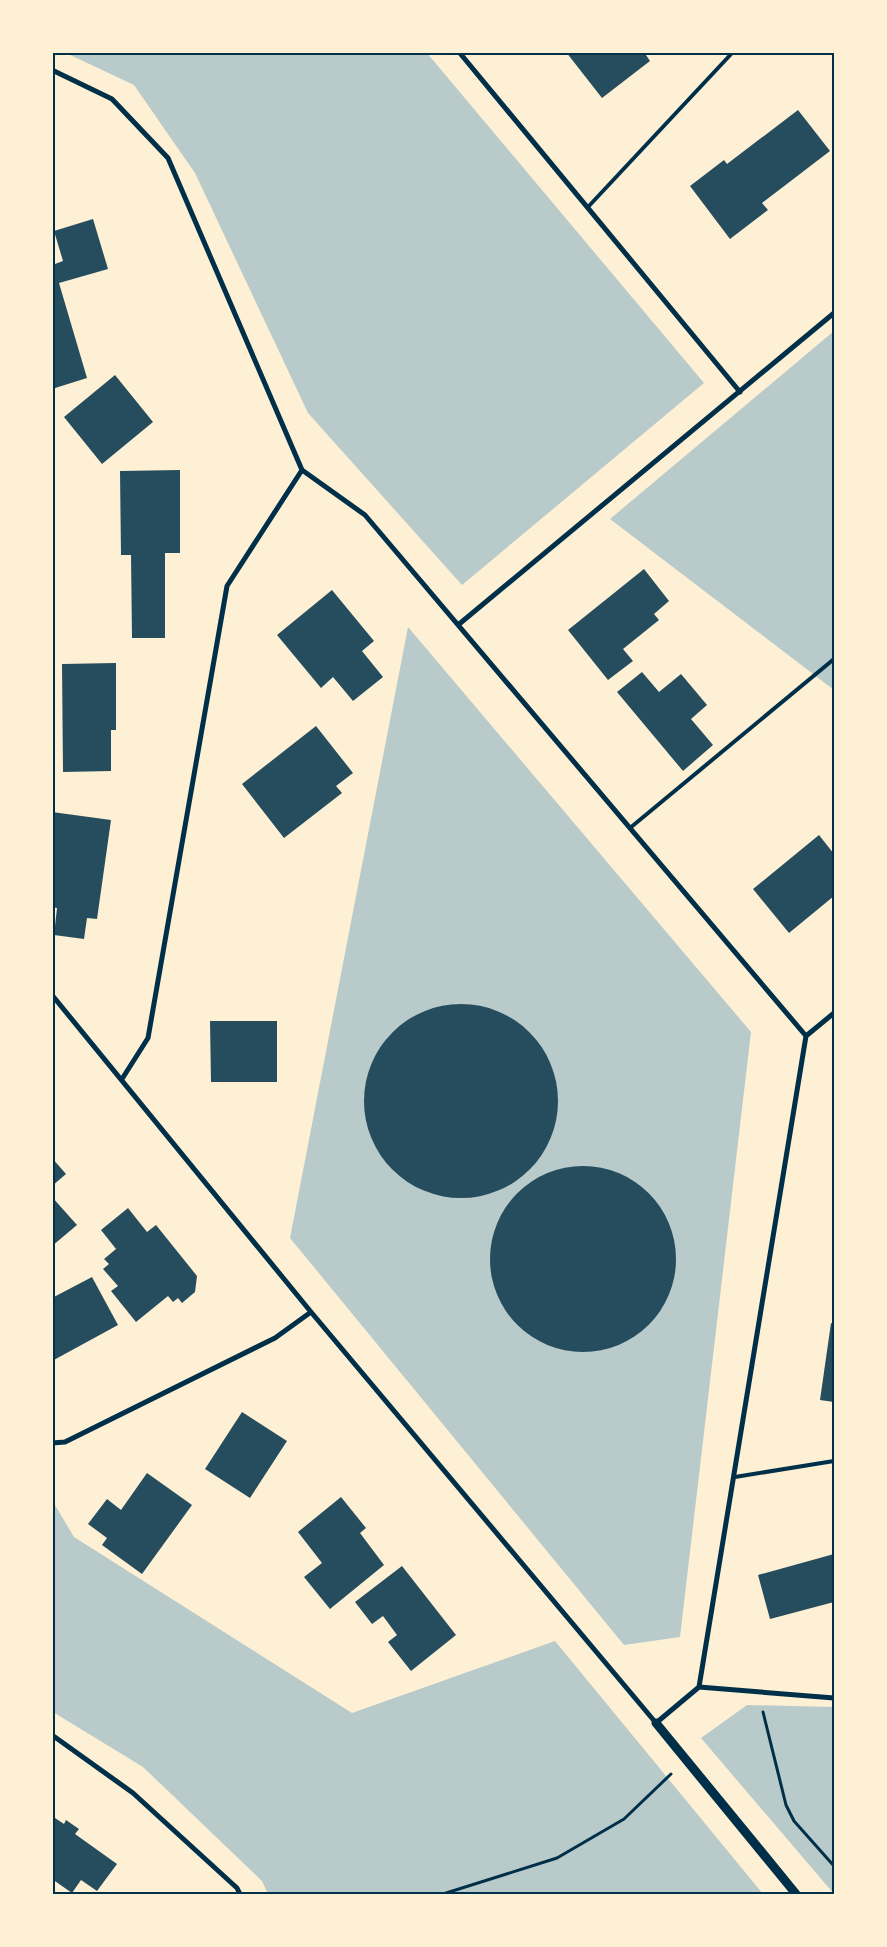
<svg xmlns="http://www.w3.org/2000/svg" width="887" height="1947" viewBox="0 0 887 1947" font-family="'DM Sans',sans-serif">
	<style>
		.green { fill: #b9caca }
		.building { fill: #264d5e }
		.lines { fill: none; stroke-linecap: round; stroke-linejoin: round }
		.path { stroke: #003049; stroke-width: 3 }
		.service { stroke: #003049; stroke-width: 4 }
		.minor { stroke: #003049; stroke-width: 5 }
		.tertiary { stroke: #003049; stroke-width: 9 }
		.neatline { fill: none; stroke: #003049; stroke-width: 2 }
	</style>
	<rect width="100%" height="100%" fill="#fdf0d5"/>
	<path class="green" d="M 66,53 L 427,53 L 704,383 L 462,585 L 308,413 L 195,173 L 134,85 Z
		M 834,331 L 834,690 L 610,519 Z
		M 408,627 L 751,1032 L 680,1637 L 624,1645 L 290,1238 Z
		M 52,1500 L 74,1537 L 352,1713 L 555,1641 L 763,1894 L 268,1894 L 262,1881 L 143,1767 L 53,1712 Z
		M 747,1705 L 834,1707 L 834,1894 L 701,1738 Z"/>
	<path class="building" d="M 566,52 L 644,52 L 650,61 L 602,98 Z
		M 798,110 L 830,151 L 762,203 L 768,210 L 730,239 L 690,186 L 724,160 L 727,164 Z
		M 93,219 L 108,269 L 59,283 L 87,378 L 52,389 L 52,256 L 55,264 L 63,261 L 54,231 Z
		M 115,375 L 153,422 L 102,464 L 64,417 Z
		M 180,470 L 180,553 L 165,553 L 165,638 L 132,638 L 131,555 L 121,555 L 120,471 Z
		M 644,569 L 669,601 L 654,614 L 659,620 L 623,649 L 633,661 L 608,680 L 568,630 Z
		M 332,590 L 374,641 L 362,651 L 383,677 L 353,701 L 333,677 L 321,688 L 277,635 Z
		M 116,663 L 116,730 L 111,730 L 111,771 L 63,772 L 62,664 Z
		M 642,672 L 659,692 L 681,674 L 707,705 L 691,719 L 713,745 L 683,771 L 617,692 Z
		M 316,726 L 353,773 L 336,786 L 342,793 L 284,838 L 242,784 Z
		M 52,812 L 111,820 L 97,919 L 87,918 L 84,939 L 54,935 L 57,908 L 52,907 Z
		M 819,835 L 834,854 L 834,896 L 789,933 L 753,889 Z
		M364 1101a97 97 0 1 1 194 0a97 97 0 1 1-194 0Z
		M 210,1021 L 277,1021 L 277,1082 L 211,1082 Z
		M 52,1158 L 66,1174 L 52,1186 Z
		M490 1259a93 93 0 1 1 186 0a93 93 0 1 1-186 0Z
		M 52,1197 L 77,1225 L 52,1246 Z
		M 128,1208 L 147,1232 L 156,1225 L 197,1276 L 195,1292 L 182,1303 L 178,1298 L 173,1302 L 168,1296 L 136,1322 L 111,1291 L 118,1286 L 103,1269 L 109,1264 L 104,1259 L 116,1249 L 101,1230 Z
		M 92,1277 L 118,1325 L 52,1361 L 52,1298 Z
		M 831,1323 L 834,1324 L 834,1402 L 820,1400 Z
		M 242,1412 L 287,1441 L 250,1498 L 205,1469 Z
		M 147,1473 L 192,1505 L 142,1574 L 102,1545 L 107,1538 L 88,1524 L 107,1499 L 121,1510 Z
		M 341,1497 L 366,1528 L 360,1533 L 384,1565 L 330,1609 L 304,1577 L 322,1563 L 298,1532 Z
		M 834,1554 L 834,1602 L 770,1619 L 758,1575 Z
		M 402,1566 L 456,1635 L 411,1671 L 388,1642 L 397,1635 L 383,1616 L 372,1624 L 355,1602 Z
		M 52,1816 L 64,1824 L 66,1820 L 79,1829 L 75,1834 L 117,1864 L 97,1891 L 81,1880 L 72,1893 L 52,1879 Z"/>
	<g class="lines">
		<path class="path" d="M 763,1712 L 786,1805 L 794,1821 L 834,1866
			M 443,1894 L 557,1858 L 624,1819 L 671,1774"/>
		<path class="service" d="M 588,207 L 733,52
			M 630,828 L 834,659
			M 735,1477 L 834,1461"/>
		<path class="minor" d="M 459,52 L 740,392
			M 52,70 L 112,99 L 168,158 L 302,470 L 365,515 L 806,1036
			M 458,625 L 834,313
			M 52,995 L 311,1312 L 656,1723 L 699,1687 L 806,1036 L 834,1013
			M 122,1079 L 148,1038 L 227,586 L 302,470
			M 52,1443 L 65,1442 L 275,1338 L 311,1312
			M 699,1687 L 834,1698
			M 52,1735 L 133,1793 L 237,1888 L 240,1894"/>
		<path class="tertiary" d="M 656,1723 L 796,1894"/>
	</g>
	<rect width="887" height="1947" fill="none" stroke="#fdf0d5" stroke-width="108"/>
	<rect x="54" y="54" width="779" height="1839" class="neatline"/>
</svg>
